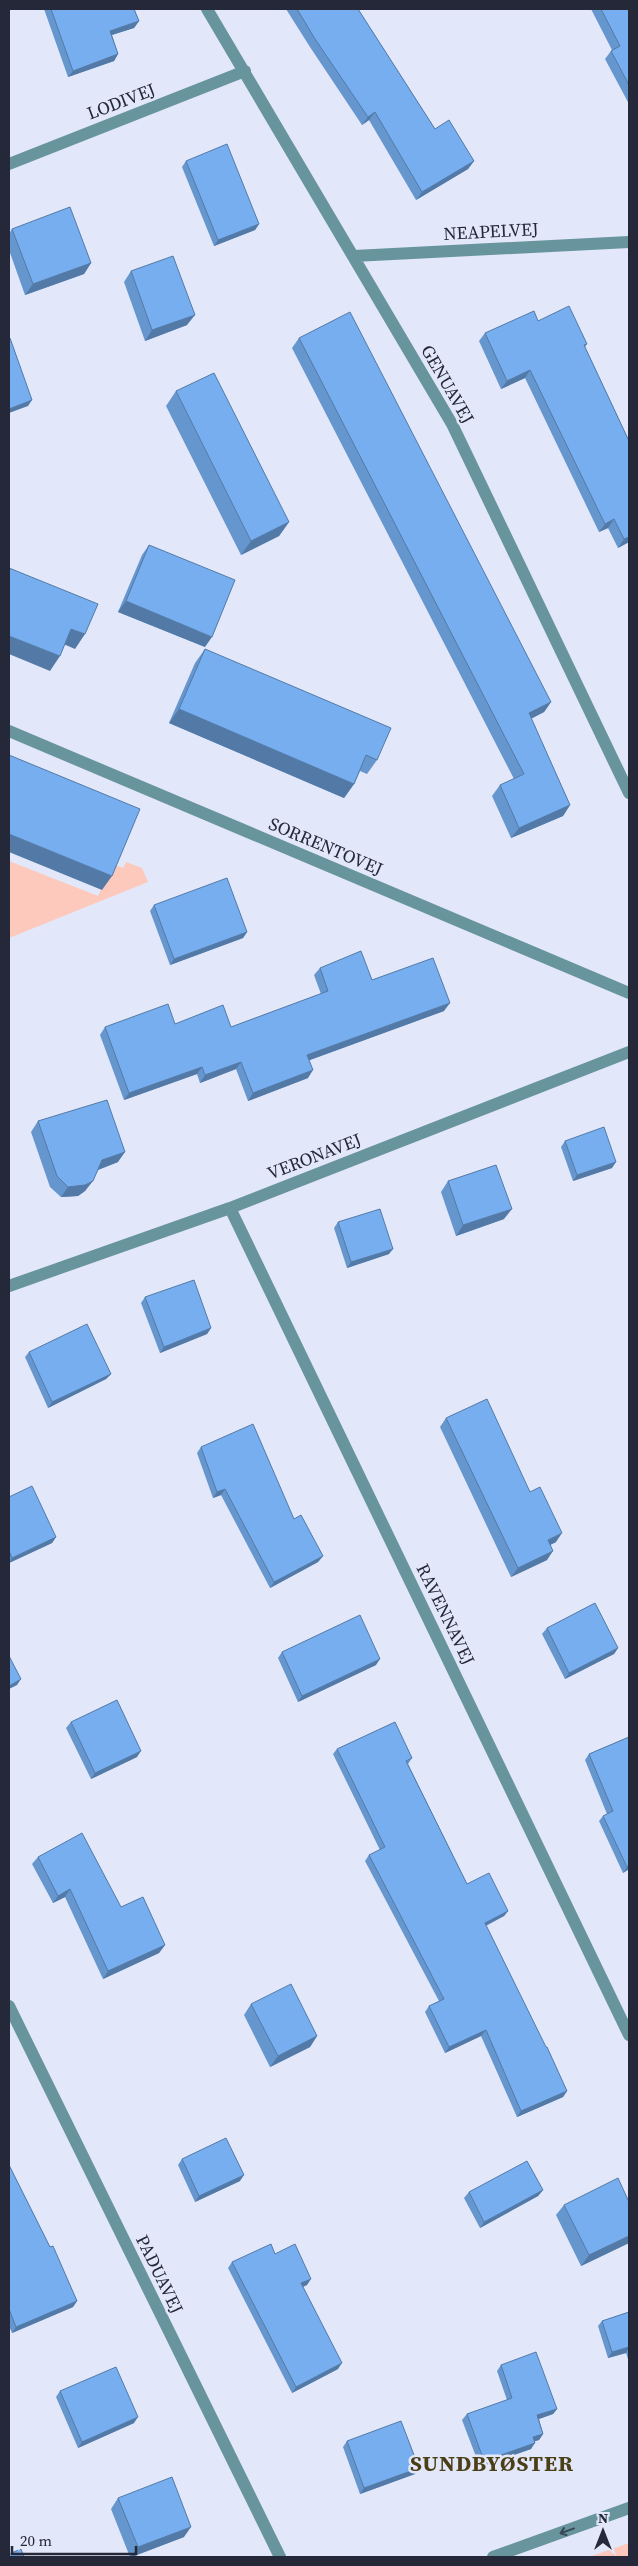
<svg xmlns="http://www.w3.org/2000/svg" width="638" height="2566" viewBox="0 0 638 2566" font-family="'Source Serif 4',serif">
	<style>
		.green { fill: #fdc9bd }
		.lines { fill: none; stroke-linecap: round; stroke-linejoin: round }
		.minor { stroke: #68949d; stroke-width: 12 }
		.wall { fill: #6696ce }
		.shaded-wall { fill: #537aa7 }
		.building { fill: #77aeef; stroke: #537aa7 }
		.oneway { stroke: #384856 }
		.labels { text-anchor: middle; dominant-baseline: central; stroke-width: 5; stroke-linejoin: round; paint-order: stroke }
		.street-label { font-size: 18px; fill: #242838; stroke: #e2e7f9 }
		.district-label { font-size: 22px; font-weight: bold; letter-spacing: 1px; fill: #4a3f16; stroke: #e2e7f9 }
	</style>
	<rect width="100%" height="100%" fill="#e2e7f9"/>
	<path class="green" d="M 9,861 L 98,896 L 113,864 L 123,868 L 126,862 L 142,868 L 148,882 L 9,938 Z
		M 629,2543 L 629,2557 L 589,2557 Z"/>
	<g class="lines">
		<path class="minor" d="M 207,9 L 452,424 L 629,793
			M 9,164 L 245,71
			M 354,256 L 629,242
			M 9,731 L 629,993
			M 230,1208 L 629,2035
			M 9,1286 L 230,1208 L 629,1052
			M 9,2006 L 280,2557
			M 493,2557 L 629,2508"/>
	</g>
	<path class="wall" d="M 44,9 L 134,9 L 139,21 L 134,28 L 112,35 L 118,54 L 114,61 L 68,77 Z
		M 286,9 L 358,9 L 435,129 L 474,161 L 468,169 L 416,200 L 369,120 L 362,125 L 310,47 Z
		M 591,9 L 629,9 L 629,104 L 605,59 L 611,51 L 612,50 Z
		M 186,161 L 259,224 L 255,230 L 214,246 L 182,167 Z
		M 12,229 L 91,263 L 84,274 L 25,295 L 9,250 L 9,234 Z
		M 131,271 L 187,325 L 145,341 L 124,282 Z
		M 538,321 L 587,344 L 585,347 L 629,441 L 629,542 L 618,548 L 608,528 L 599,532 L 525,378 L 501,389 L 479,341 L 485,333 Z
		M 299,338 L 551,702 L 544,712 L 531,719 L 570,805 L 563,816 L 511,838 L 492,796 L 500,785 L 514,779 L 292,348 Z
		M 176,391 L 289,522 L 279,536 L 241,555 L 166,406 Z
		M 149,545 L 205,647 L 118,612 L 142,555 Z
		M 205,649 L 377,760 L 367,774 L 360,771 L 354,784 L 344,798 L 169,723 L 195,663 Z
		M 154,905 L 247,932 L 243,938 L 170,965 L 150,911 Z
		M 320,968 L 372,980 L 444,1011 L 309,1060 L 308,1078 L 248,1101 L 236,1069 L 200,1083 L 197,1074 L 124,1100 L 100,1035 L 105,1027 L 175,1024 L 231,1027 L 321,994 L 314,975 Z
		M 38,1121 L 118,1162 L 98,1170 L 85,1191 L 78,1196 L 61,1197 L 50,1187 L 31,1132 Z
		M 565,1141 L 612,1168 L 573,1181 L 561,1147 Z
		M 448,1181 L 504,1219 L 456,1236 L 441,1192 Z
		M 338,1222 L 389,1254 L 347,1268 L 334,1228 Z
		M 145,1297 L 211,1328 L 207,1334 L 160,1353 L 141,1303 Z
		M 29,1352 L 111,1374 L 106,1379 L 48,1408 L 25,1357 Z
		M 446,1418 L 530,1492 L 556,1542 L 550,1545 L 547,1560 L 511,1577 L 440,1427 Z
		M 201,1447 L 294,1519 L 323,1556 L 318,1562 L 270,1588 L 221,1495 L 213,1498 L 197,1453 Z
		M 9,1497 L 56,1537 L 52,1543 L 9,1563 Z
		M 547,1628 L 618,1648 L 614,1654 L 565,1679 L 542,1634 Z
		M 282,1652 L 376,1665 L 298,1702 L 278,1658 Z
		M 71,1722 L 137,1757 L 91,1779 L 66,1728 Z
		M 629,1737 L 629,1869 L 623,1873 L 599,1821 L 603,1816 L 607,1814 L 585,1760 L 589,1754 Z
		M 337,1749 L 412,1758 L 408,1764 L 467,1884 L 508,1911 L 504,1916 L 486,1926 L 567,2091 L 563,2097 L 517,2117 L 481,2036 L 445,2053 L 425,2012 L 429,2006 L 439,2001 L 365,1861 L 369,1855 L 380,1850 L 333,1754 Z
		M 38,1857 L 121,1907 L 165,1945 L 159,1953 L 103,1979 L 65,1897 L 53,1903 L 32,1864 Z
		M 251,2004 L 317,2036 L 310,2047 L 270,2067 L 244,2015 Z
		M 182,2159 L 240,2181 L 195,2202 L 178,2165 Z
		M 9,2165 L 77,2301 L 73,2307 L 12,2333 L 9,2326 Z
		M 543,2190 L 538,2196 L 480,2228 L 464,2198 L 469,2192 Z
		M 629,2202 L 629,2243 L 581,2266 L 556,2215 L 564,2205 Z
		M 275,2254 L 307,2285 L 303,2287 L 338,2369 L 292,2393 L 228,2268 L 232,2262 Z
		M 629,2312 L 629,2362 L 626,2353 L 608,2358 L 598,2326 L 602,2321 Z
		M 501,2365 L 557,2409 L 553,2414 L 539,2419 L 543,2434 L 539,2440 L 534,2441 L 531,2449 L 480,2467 L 462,2420 L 467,2414 L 507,2400 L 497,2371 Z
		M 60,2391 L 134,2423 L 78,2448 L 56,2397 Z
		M 347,2441 L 415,2474 L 360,2494 L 343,2447 Z
		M 118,2498 L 184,2537 L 132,2557 L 130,2557 L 111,2509 Z"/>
	<path class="shaded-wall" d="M 139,21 L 134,28 L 105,37 L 110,31 Z
		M 118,54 L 114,61 L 68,77 L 73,71 Z
		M 375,112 L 369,120 L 362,125 L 368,117 Z
		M 474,161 L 468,169 L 416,200 L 422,192 Z
		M 259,224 L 255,230 L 214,246 L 218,240 Z
		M 91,263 L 84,274 L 25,295 L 33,284 Z
		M 195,315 L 187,325 L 145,341 L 152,330 Z
		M 530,370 L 525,378 L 501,389 L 507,381 Z
		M 32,400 L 28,406 L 9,413 L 9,409 Z
		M 614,519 L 608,528 L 599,532 L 605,524 Z
		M 289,522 L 279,536 L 241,555 L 251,541 Z
		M 629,537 L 629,542 L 618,548 L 624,539 Z
		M 126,601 L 212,637 L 205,647 L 118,612 Z
		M 71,629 L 85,634 L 75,649 L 61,643 Z
		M 9,636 L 60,656 L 50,671 L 9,654 Z
		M 551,702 L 544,712 L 522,723 L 529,713 Z
		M 179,709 L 354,784 L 344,798 L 169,723 Z
		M 570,805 L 563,816 L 511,838 L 519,828 Z
		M 9,834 L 112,876 L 102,890 L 9,852 Z
		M 247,932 L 243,938 L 170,965 L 174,959 Z
		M 450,1003 L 444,1011 L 302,1063 L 307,1055 Z
		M 241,1062 L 236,1069 L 200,1083 L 205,1075 Z
		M 202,1067 L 197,1074 L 124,1100 L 129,1093 Z
		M 313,1070 L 308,1078 L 248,1101 L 253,1093 Z
		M 125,1152 L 118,1162 L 95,1171 L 102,1160 Z
		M 616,1162 L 612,1168 L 573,1181 L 577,1175 Z
		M 93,1181 L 85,1191 L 78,1196 L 61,1197 L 68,1187 Z
		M 512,1209 L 504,1219 L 456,1236 L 463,1225 Z
		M 393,1249 L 389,1254 L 347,1268 L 351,1262 Z
		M 211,1328 L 207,1334 L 160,1353 L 164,1347 Z
		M 111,1374 L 106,1379 L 48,1408 L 52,1402 Z
		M 225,1489 L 221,1495 L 213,1498 L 217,1492 Z
		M 562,1533 L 556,1542 L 542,1549 L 548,1540 Z
		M 56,1537 L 52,1543 L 9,1563 L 12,1558 Z
		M 553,1551 L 547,1560 L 511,1577 L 518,1568 Z
		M 323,1556 L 318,1562 L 270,1588 L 274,1582 Z
		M 618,1648 L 614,1654 L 565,1679 L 569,1673 Z
		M 380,1659 L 376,1665 L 298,1702 L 302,1696 Z
		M 21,1679 L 17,1685 L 9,1689 L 9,1686 Z
		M 141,1751 L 137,1757 L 91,1779 L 95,1773 Z
		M 629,1866 L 629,1869 L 623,1873 L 627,1867 Z
		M 70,1889 L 65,1897 L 53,1903 L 58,1896 Z
		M 508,1911 L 504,1916 L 480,1928 L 485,1923 Z
		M 165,1945 L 159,1953 L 103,1979 L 108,1971 Z
		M 486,2030 L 481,2036 L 445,2053 L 449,2047 Z
		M 317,2036 L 310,2047 L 270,2067 L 278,2056 Z
		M 567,2091 L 563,2097 L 517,2117 L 521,2111 Z
		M 244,2175 L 240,2181 L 195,2202 L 199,2196 Z
		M 543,2190 L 538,2196 L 480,2228 L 484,2222 Z
		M 629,2236 L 629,2243 L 581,2266 L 589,2255 Z
		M 311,2279 L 307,2285 L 297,2289 L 301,2283 Z
		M 77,2301 L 73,2307 L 12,2333 L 16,2327 Z
		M 629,2347 L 629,2348 L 626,2353 L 608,2358 L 612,2352 Z
		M 342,2363 L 338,2369 L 292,2393 L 296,2387 Z
		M 557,2409 L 553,2414 L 533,2421 L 537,2415 Z
		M 138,2417 L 134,2423 L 78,2448 L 82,2442 Z
		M 543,2434 L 539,2440 L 529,2443 L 533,2437 Z
		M 535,2443 L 531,2449 L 480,2467 L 484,2461 Z
		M 419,2468 L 415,2474 L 360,2494 L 364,2488 Z
		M 191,2527 L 184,2537 L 131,2557 L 138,2547 Z"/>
	<path class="building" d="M 51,9 L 134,9 L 139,21 L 110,31 L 118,54 L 73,71 Z
		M 297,9 L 358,9 L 435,129 L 449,120 L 474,161 L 422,192 L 375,112 L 368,117 L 315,39 Z
		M 601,9 L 629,9 L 629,85 L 611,51 L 620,46 Z
		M 227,144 L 259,224 L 218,240 L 186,161 Z
		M 70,207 L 91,263 L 33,284 L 12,229 Z
		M 173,256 L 195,315 L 152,330 L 131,271 Z
		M 569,306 L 587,344 L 584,345 L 629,441 L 629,537 L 624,539 L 614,519 L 605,524 L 530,370 L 507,381 L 485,333 L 534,311 L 538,321 Z
		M 350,312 L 551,702 L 529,713 L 570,805 L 519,828 L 500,785 L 524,774 L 299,338 Z
		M 9,338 L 10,338 L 32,400 L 9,409 Z
		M 214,373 L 289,522 L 251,541 L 176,391 Z
		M 149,545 L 235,580 L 212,637 L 126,601 Z
		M 9,568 L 98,604 L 85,634 L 71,629 L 60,656 L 9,636 Z
		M 205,649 L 391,728 L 377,760 L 366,755 L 354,784 L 179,709 Z
		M 9,755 L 140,809 L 112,876 L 9,834 Z
		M 227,878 L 247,932 L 174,959 L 154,905 Z
		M 361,951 L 372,980 L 433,958 L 450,1003 L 307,1055 L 313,1070 L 253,1093 L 241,1062 L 205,1075 L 202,1067 L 129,1093 L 105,1027 L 168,1004 L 175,1024 L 223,1005 L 231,1027 L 328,991 L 320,968 Z
		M 107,1100 L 125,1152 L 102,1160 L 93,1181 L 85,1185 L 68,1187 L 57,1176 L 38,1121 Z
		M 604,1127 L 616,1162 L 577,1175 L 565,1141 Z
		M 496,1165 L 512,1209 L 463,1225 L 448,1181 Z
		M 380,1209 L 393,1249 L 351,1262 L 338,1222 Z
		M 194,1280 L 211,1328 L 164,1347 L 145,1297 Z
		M 87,1324 L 111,1374 L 52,1402 L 29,1352 Z
		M 487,1399 L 530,1492 L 540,1487 L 562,1533 L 548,1540 L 553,1551 L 518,1568 L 446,1418 Z
		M 253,1424 L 294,1519 L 301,1515 L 323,1556 L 274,1582 L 225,1489 L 217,1492 L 201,1447 Z
		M 32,1486 L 56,1537 L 12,1558 L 9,1551 L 9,1497 Z
		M 595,1603 L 618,1648 L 569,1673 L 547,1628 Z
		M 360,1615 L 380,1659 L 302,1696 L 282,1652 Z
		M 9,1656 L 21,1679 L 9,1686 Z
		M 117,1700 L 141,1751 L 95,1773 L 71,1722 Z
		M 395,1722 L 412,1758 L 406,1761 L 467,1884 L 489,1873 L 508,1911 L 485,1923 L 546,2047 L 547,2047 L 567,2091 L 521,2111 L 486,2030 L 449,2047 L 429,2006 L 444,1999 L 369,1855 L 385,1847 L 337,1749 Z
		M 629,1737 L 629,1866 L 627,1867 L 603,1816 L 613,1811 L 589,1754 Z
		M 82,1833 L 121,1907 L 143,1897 L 165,1945 L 108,1971 L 70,1889 L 58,1896 L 38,1857 Z
		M 291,1984 L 317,2036 L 278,2056 L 251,2004 Z
		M 226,2138 L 244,2175 L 199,2196 L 182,2159 Z
		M 527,2161 L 543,2190 L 484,2222 L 469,2192 Z
		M 9,2165 L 50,2247 L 53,2246 L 77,2301 L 16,2327 L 9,2309 Z
		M 618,2178 L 629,2202 L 629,2236 L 589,2255 L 564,2205 Z
		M 271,2244 L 275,2254 L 295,2244 L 311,2279 L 301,2283 L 342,2363 L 296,2387 L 232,2262 Z
		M 629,2312 L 629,2347 L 612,2352 L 602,2321 Z
		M 536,2352 L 557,2409 L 537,2415 L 543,2434 L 533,2437 L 535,2443 L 484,2461 L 467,2414 L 512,2398 L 501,2365 Z
		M 116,2367 L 138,2417 L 82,2442 L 60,2391 Z
		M 401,2421 L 419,2468 L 364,2488 L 347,2441 Z
		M 172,2477 L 191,2527 L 138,2547 L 118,2498 Z
		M 21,2549 L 24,2557 L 9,2557 L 9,2554 Z"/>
	<defs><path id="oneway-shaft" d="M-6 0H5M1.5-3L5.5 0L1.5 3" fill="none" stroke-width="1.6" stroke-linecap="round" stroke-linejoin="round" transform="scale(1.25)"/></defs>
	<use class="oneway" href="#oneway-shaft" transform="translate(567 2531) rotate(160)"/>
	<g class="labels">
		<g class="street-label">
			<text transform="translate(121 101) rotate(-21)">LODIVEJ</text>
			<text transform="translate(491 231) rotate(-3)">NEAPELVEJ</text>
			<text transform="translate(448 384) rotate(60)">GENUAVEJ</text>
			<text transform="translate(326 846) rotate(23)">SORRENTOVEJ</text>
			<text transform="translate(314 1156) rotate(-21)">VERONAVEJ</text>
			<text transform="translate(446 1614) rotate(64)">RAVENNAVEJ</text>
			<text transform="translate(160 2274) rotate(64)">PADUAVEJ</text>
		</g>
		<g class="district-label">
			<text x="492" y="2463">SUNDBYØSTER</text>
		</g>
	</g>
	<rect width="638" height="2566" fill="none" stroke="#242838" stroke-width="20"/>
	<g transform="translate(603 2531)" stroke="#e2e7f9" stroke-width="4" paint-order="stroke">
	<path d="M0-4L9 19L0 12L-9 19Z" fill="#242838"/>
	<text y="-8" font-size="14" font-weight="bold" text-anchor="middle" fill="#242838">N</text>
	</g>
	<path d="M12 2546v8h124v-8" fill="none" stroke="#242838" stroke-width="2.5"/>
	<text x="20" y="2546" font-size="15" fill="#242838" stroke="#e2e7f9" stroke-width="4" paint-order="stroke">20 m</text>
</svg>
